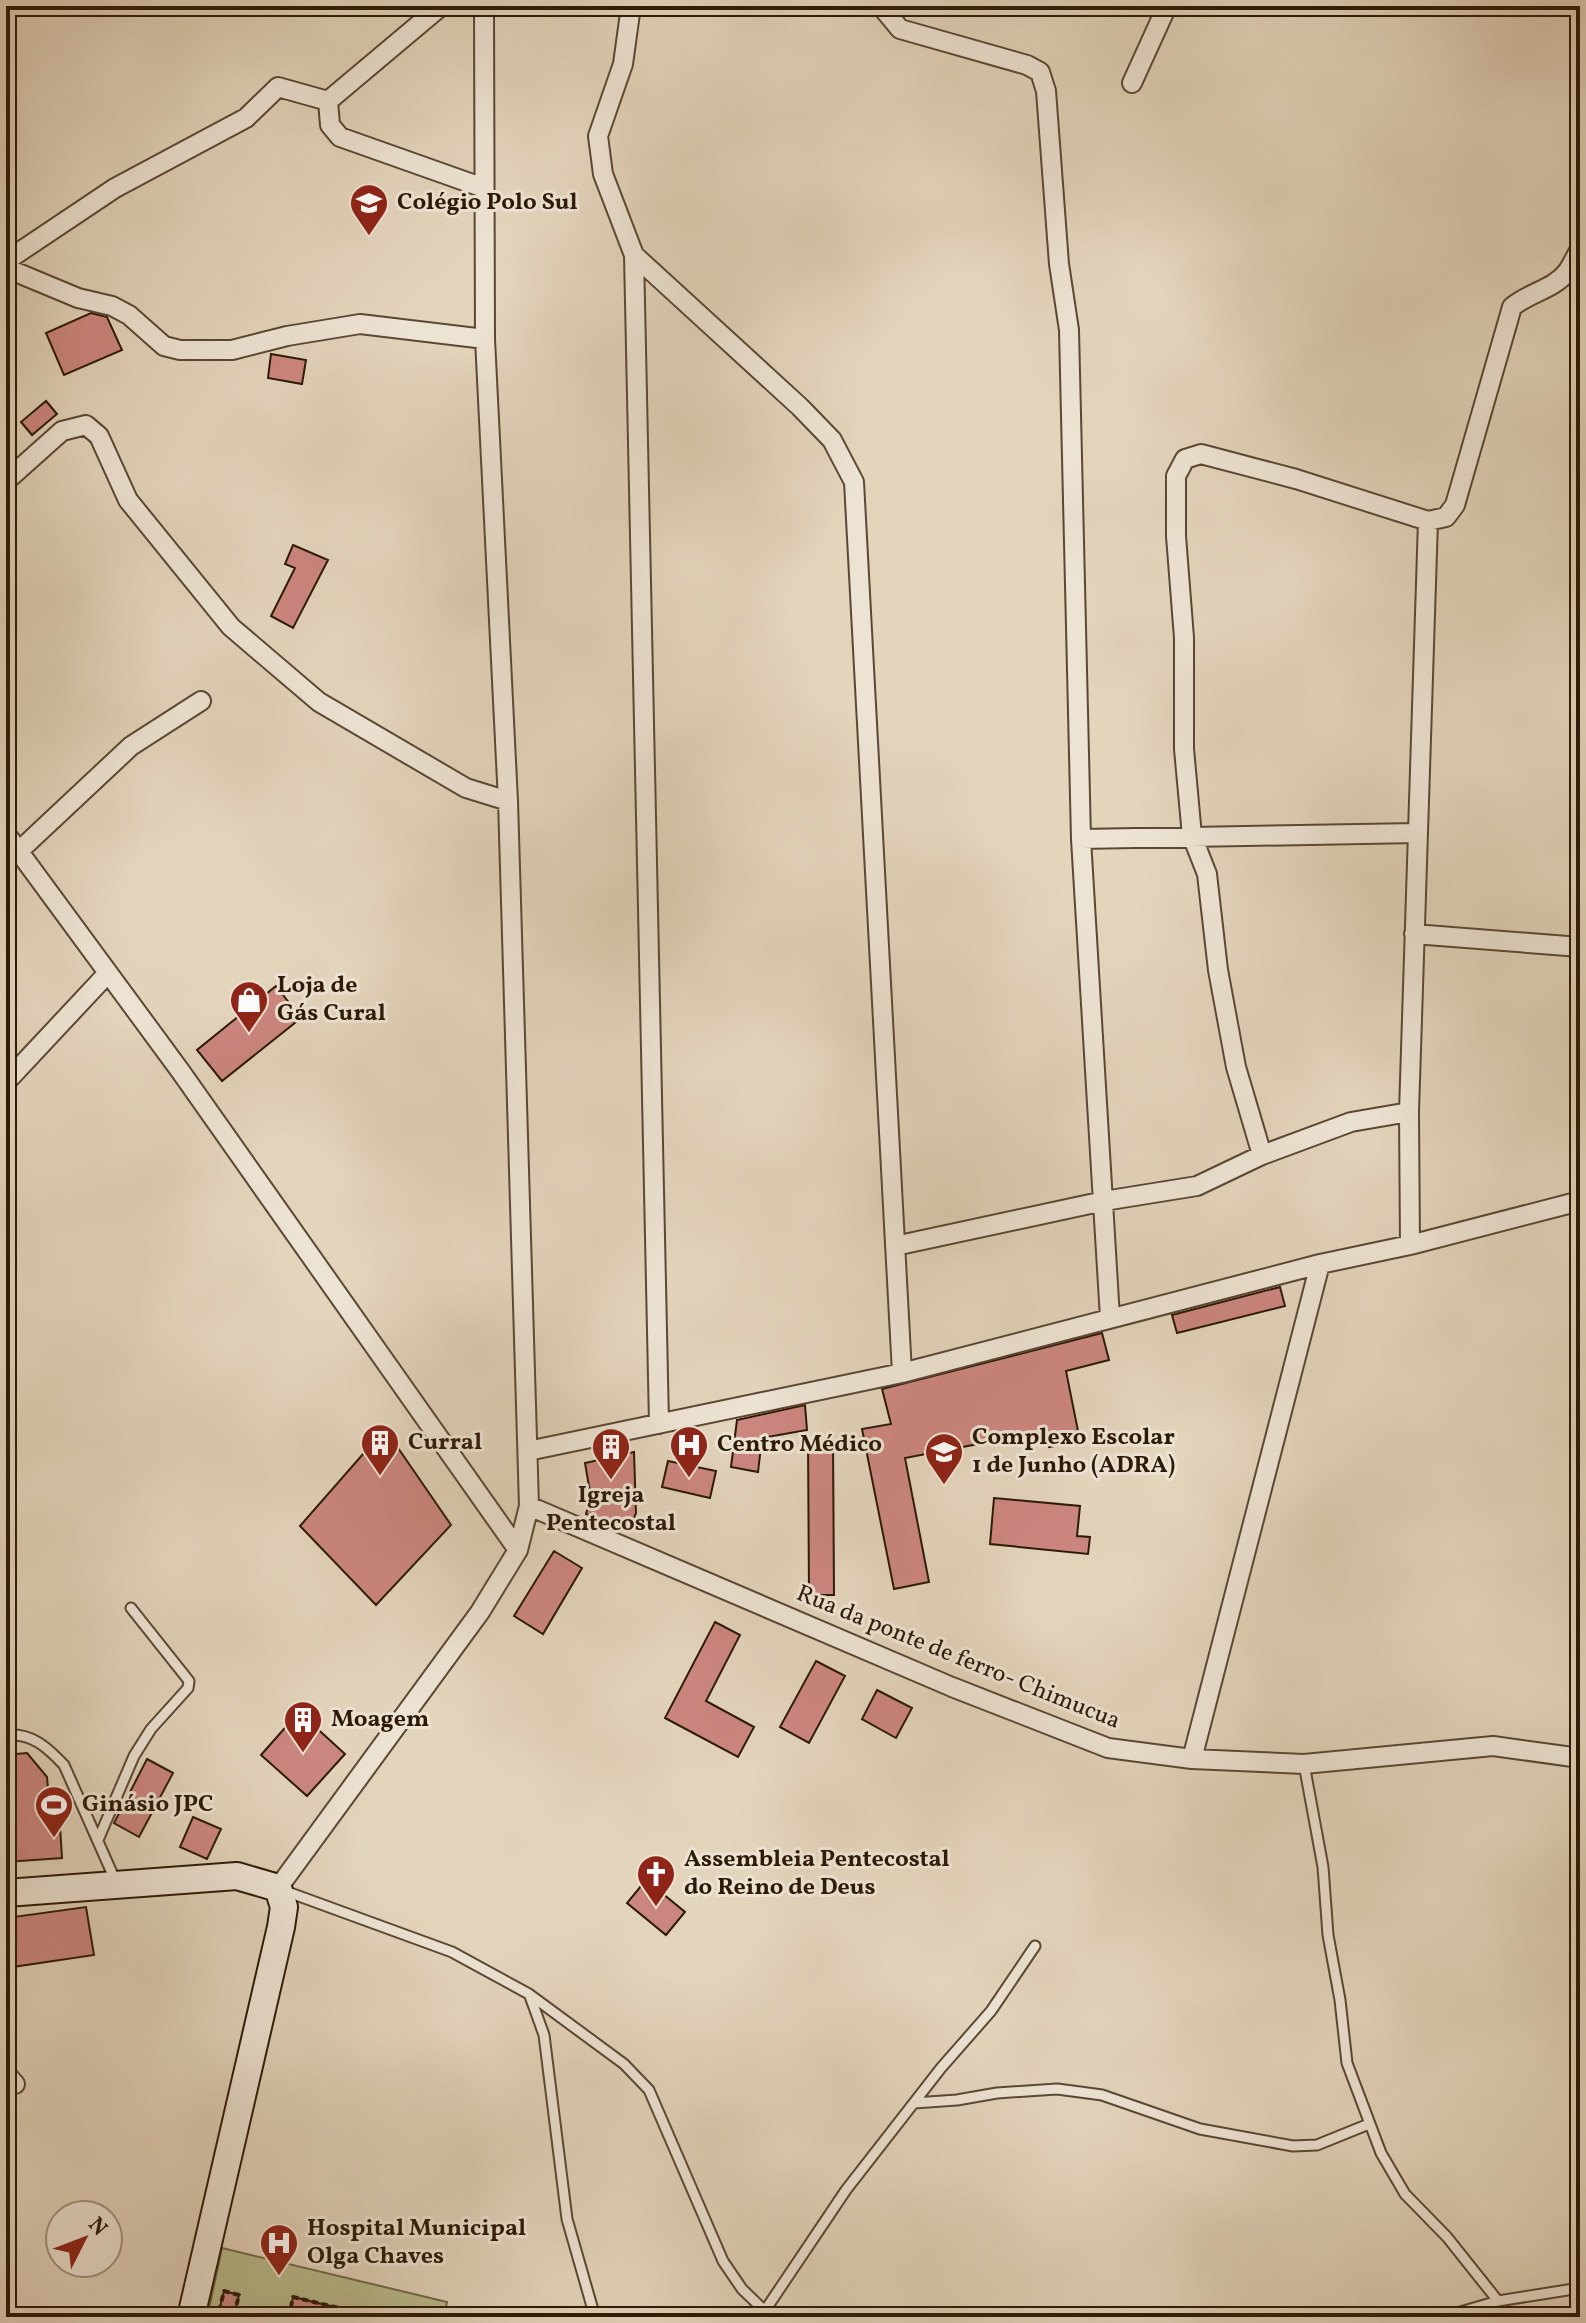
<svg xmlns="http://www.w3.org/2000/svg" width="1586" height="2323" viewBox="0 0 1586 2323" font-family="Vollkorn,serif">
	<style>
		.green { fill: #b9bb8d; stroke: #726a4a; stroke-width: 2 }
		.building { fill: #cc8680; stroke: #2c1a07; stroke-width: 2 }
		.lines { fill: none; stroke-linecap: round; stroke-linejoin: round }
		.service-casing { stroke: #5a4834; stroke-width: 13 }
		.minor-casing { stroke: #5a4834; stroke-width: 22 }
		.secondary-casing { stroke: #2c1a07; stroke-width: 30 }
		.path { stroke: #2c1a07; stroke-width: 4; stroke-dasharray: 6 4; stroke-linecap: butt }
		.service { stroke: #ede3d3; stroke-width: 9 }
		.minor { stroke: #ede3d3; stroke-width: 18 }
		.secondary { stroke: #ede3d3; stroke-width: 26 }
		.labels { text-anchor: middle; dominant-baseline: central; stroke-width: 6; stroke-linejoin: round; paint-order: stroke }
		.poi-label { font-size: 24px; font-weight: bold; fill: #2c1a07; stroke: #ede3d3; text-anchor: start }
		.street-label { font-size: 24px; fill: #2c1a07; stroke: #ede3d3 }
	</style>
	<rect width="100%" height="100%" fill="#e3d4bc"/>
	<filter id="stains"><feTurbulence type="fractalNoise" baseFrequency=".0025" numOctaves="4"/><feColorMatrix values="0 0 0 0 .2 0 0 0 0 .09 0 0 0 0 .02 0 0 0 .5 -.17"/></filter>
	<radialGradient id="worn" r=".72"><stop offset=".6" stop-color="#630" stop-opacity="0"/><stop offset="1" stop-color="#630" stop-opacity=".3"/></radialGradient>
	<path class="green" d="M 222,2248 L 447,2302 L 444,2317 L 377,2317 L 294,2297 L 289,2317 L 240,2317 L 209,2309 Z"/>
	<path class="building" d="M 91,313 L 107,317 L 122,350 L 64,375 L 46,333 Z
		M 271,354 L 306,360 L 302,384 L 268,378 Z
		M 46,401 L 57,414 L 32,435 L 21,422 Z
		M 293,545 L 328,560 L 293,628 L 271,616 L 295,568 L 285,564 Z
		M 276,986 L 301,1018 L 222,1081 L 197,1050 Z
		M 1280,1287 L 1285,1306 L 1177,1333 L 1172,1315 Z
		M 1102,1333 L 1109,1360 L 1066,1371 L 1080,1441 L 1049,1447 L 1046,1431 L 905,1458 L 929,1582 L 894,1589 L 862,1429 L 891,1424 L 882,1389 Z
		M 805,1405 L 807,1430 L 762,1438 L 758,1472 L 731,1467 L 737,1420 Z
		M 385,1429 L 451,1525 L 376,1605 L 300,1526 Z
		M 808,1440 L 833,1440 L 834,1595 L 809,1595 Z
		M 634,1452 L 636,1513 L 629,1531 L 586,1514 L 591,1498 L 585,1463 Z
		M 668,1461 L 716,1471 L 710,1498 L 662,1487 Z
		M 994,1498 L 1080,1506 L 1077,1536 L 1090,1537 L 1088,1554 L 990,1544 Z
		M 554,1551 L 582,1568 L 543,1634 L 514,1616 Z
		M 715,1622 L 740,1635 L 706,1701 L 754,1727 L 738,1757 L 665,1718 Z
		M 816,1661 L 845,1676 L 809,1743 L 780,1727 Z
		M 877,1690 L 912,1708 L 896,1738 L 862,1719 Z
		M 299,1712 L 345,1754 L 307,1796 L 261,1755 Z
		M 27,1753 L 47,1777 L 50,1811 L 59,1810 L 62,1858 L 6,1862 L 6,1825 L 11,1825 L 6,1755 Z
		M 147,1759 L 173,1773 L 139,1837 L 114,1823 Z
		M 193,1817 L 221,1829 L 207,1859 L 180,1847 Z
		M 646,1880 L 685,1912 L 666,1935 L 627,1903 Z
		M 86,1907 L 94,1955 L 6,1968 L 6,1918 Z
		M 224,2291 L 239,2295 L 235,2311 L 220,2307 Z
		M 293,2297 L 350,2311 L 349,2317 L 289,2317 Z"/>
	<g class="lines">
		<g class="service-casing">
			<path id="service" d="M 6,1735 C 32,1733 47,1747 64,1765 L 116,1882
				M 1304,1764 L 1323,1867 L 1328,1935 L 1340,2000 L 1347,2063 L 1381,2153 L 1405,2194 L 1447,2237 L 1498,2301
				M 98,1840 L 134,1756 L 151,1729 L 188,1688 L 189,1681 L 131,1608
				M 285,1891 L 452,1952 L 529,1994 L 624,2064 L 649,2090 L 723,2261 L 742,2289 L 771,2317
				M 530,1996 L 544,2035 L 567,2219 L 595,2317
				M 914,2103 L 957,2100 L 997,2093 L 1057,2089 L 1080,2092 L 1102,2095 L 1200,2129 L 1293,2146 L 1317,2145 L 1369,2124
				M 764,2312 L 846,2190 L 941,2068 L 991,2011 L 1035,1946
				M 1443,2317 L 1498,2301 L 1580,2288"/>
		</g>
		<g class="minor-casing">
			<path id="minor" d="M 631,6 L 623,64 L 598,136 L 603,174 L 634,255 L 659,1424
				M 881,6 L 900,29 L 1027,65 L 1040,72 L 1046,91 L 1059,264 L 1069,330 L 1081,839 L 1110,1318
				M 1132,83 L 1167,6
				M 328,101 L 330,125 L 340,137 L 484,188
				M 328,101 L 441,6
				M 634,255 L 800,407 L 832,440 L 854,482 L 902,1373
				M 6,261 L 115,188 L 246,118 L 278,87 L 328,101
				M 6,268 L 78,298 L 112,306 L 129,315 L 164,346 L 180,350 L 232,350 L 287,336 L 360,324 L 485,339
				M 6,481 L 62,431 L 86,425 L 99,436 L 128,500 L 231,627 L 319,702 L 466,788 L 508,801
				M 6,834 L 181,1072 L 518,1550
				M 1081,839 L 1417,833
				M 19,851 L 131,746 L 201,701
				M 1414,934 L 1580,947
				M 6,1082 L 108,973
				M 1262,1155 L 1236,1067 L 1218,970 L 1207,874 L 1192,836 L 1184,749 L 1184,638 L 1176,536 L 1176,476 L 1185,459 L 1201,454 L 1296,479 L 1428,521
				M 1410,1245 L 1409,1112 L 1428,521 L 1446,517 L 1455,505 L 1512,307 C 1528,293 1554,289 1567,272 C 1572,265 1576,256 1580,249
				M 895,1246 L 1104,1201 L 1197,1186 L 1262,1155 L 1351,1122 L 1409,1112
				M 528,1451 L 902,1373 L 1320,1264 L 1410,1245 L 1580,1201
				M 529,1506 L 952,1687 L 1108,1748 L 1192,1759 L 1304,1764 L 1493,1746 L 1580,1758
				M 1192,1759 L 1320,1264
				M 278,1888 L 480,1612 L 518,1550 L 529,1506 L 508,801 L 485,339 L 484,6
				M 6,2074 L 15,2084
				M 6,2316 L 8,2317"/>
		</g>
		<g class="secondary-casing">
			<path id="secondary" d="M 6,1893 L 237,1876 L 278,1888 L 284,1907 L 281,1927 L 191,2317"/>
		</g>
		<path class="path" d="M 215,2311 L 234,2315 L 239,2295 L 224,2291 L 219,2312
			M 235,2311 L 260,2317
			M 289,2317 L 293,2297 L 377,2317"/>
		<use href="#service" class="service"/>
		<use href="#minor" class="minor"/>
		<use href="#secondary" class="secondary"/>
	</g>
	<defs>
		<g id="school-pin" transform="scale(2)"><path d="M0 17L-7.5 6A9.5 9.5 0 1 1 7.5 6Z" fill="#8f2418" stroke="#ede3d3"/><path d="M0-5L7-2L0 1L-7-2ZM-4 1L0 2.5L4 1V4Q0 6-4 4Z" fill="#fff"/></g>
		<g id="shop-pin" transform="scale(2)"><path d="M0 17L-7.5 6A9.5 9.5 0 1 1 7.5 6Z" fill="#8f2418" stroke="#ede3d3"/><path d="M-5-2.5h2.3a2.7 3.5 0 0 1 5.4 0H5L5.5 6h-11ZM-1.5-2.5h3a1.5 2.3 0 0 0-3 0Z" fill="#fff"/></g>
		<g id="building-pin" transform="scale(2)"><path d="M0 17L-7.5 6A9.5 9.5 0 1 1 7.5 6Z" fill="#8f2418" stroke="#ede3d3"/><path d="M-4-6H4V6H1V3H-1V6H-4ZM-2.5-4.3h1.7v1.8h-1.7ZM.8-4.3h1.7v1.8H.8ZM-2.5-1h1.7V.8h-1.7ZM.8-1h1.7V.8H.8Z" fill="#fff"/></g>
		<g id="hospital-pin" transform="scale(2)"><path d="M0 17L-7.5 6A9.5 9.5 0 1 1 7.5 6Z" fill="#8f2418" stroke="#ede3d3"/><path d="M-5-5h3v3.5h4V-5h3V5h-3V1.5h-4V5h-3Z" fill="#fff"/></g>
		<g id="stadium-pin" transform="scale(2)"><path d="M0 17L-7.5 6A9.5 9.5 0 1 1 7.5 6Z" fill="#8f2418" stroke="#ede3d3"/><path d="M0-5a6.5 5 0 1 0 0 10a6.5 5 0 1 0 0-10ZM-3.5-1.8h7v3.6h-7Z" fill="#fff"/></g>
		<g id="church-pin" transform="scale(2)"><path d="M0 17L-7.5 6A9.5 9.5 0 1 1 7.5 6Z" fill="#8f2418" stroke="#ede3d3"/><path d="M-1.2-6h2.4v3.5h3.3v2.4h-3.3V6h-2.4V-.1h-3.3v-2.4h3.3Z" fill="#fff"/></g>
	</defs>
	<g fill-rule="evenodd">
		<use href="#school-pin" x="369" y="203"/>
		<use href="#shop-pin" x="249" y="1000"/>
		<use href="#building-pin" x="380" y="1443"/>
		<use href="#hospital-pin" x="689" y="1445"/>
		<use href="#building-pin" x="611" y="1447"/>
		<use href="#school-pin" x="944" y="1452"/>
		<use href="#building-pin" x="303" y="1720"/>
		<use href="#stadium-pin" x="54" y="1805"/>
		<use href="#church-pin" x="656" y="1874"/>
		<use href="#hospital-pin" x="279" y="2243"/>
	</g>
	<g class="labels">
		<g class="poi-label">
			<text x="397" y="203">Colégio Polo Sul</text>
			<text x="277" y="986">Loja de<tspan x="277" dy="28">Gás Cural</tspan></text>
			<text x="972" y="1438">Complexo Escolar<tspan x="972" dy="28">1 de Junho (ADRA)</tspan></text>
			<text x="408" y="1443">Curral</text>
			<text x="717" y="1445">Centro Médico</text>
			<text x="611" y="1496" text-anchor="middle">Igreja<tspan x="611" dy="28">Pentecostal</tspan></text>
			<text x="331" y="1720">Moagem</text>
			<text x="82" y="1805">Ginásio JPC</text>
			<text x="684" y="1860">Assembleia Pentecostal<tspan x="684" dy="28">do Reino de Deus</tspan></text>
			<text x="307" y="2229">Hospital Municipal<tspan x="307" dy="28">Olga Chaves</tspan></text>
		</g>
		<g class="street-label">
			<text transform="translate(958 1658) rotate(22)">Rua da ponte de ferro- Chimucua</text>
		</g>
	</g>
	<rect width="1586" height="2323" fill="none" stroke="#e3d4bc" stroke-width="32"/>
	<rect x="8" y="8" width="1570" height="2307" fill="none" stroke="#2c1a07" stroke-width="4"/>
	<rect x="16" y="16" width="1554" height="2291" fill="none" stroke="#2c1a07" stroke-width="2"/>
	<g transform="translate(84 2239) rotate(48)"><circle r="38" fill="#ede3d3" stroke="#a09381" stroke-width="2"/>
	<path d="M0-6L14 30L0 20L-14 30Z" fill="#8f2418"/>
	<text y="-12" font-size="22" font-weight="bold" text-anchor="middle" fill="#2c1a07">N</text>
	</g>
	<rect width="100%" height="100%" filter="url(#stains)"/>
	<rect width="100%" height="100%" fill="url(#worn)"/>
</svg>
